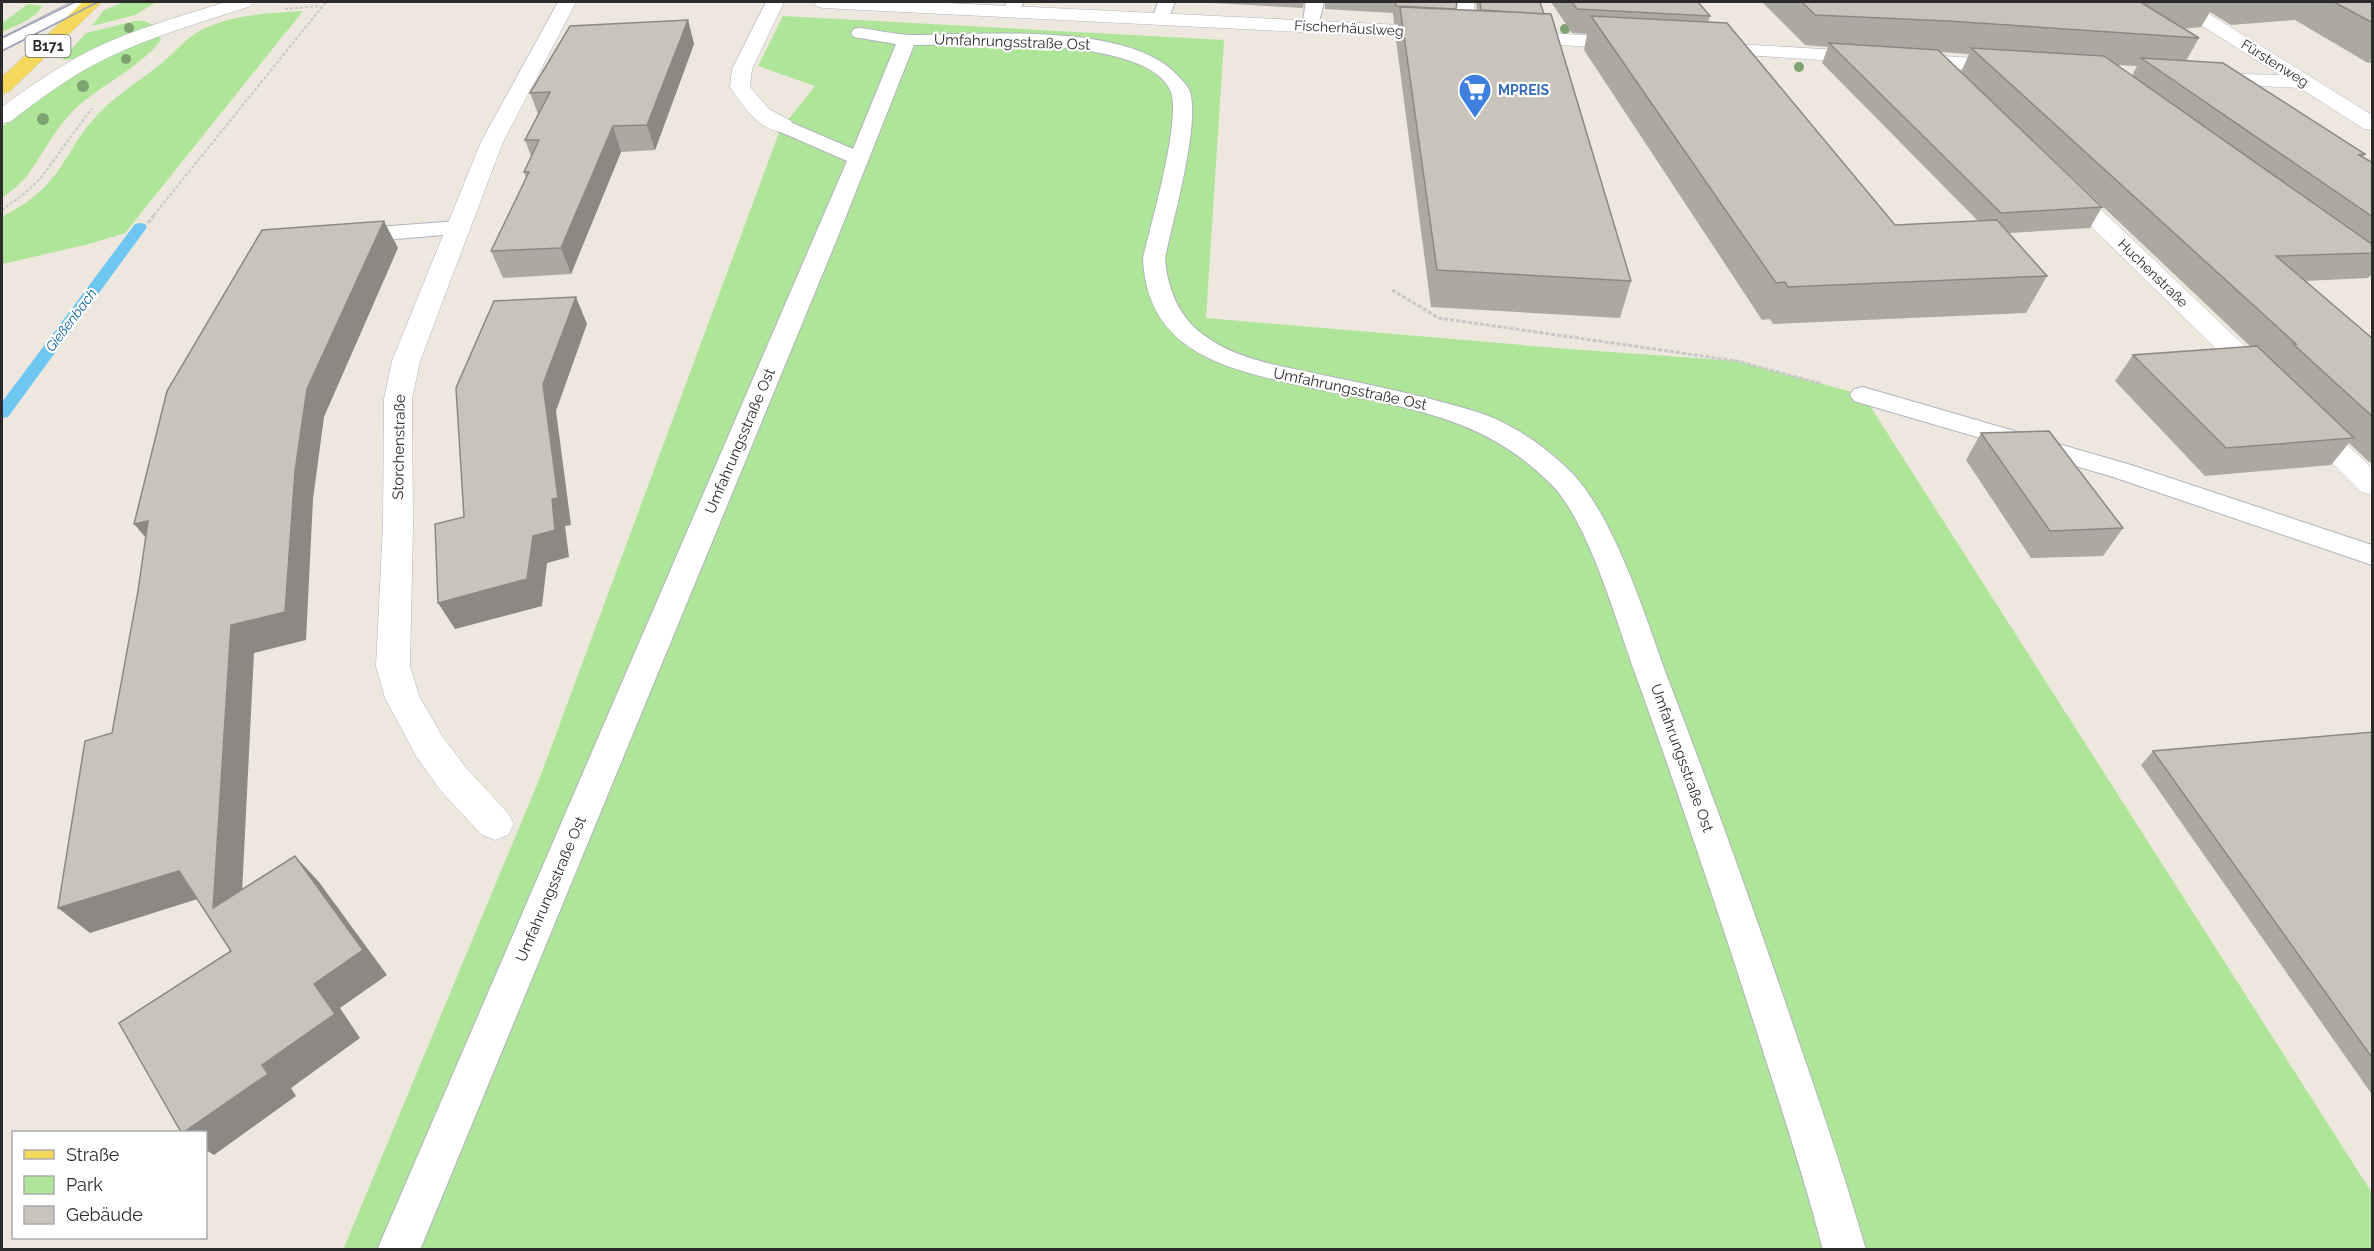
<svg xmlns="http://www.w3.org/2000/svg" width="2374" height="1251" viewBox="0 0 2374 1251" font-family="Raleway,sans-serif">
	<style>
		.green { fill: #aee598 }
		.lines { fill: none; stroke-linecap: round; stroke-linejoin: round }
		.stream { fill: #6dc7f1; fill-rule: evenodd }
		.lane-casing { stroke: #b1b2bf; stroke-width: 2 }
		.street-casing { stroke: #b1b2bf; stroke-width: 1 }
		.secondary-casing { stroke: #b1b2bf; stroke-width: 1 }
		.primary-casing { stroke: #c8c8c8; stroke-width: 1 }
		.path-far1 { stroke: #c8c8c8; stroke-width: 2; stroke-dasharray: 3 2; stroke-linecap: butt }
		.path { stroke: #c8c8c8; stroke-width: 3; stroke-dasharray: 4 2; stroke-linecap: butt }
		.lane { fill: #fff; fill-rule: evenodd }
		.street { fill: #fff; fill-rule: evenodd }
		.secondary { fill: #fff; fill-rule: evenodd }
		.primary { fill: #f3d85b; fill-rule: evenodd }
		.tram { stroke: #9fa1b5; stroke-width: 1.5 }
		.tree { fill: #7fa271 }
		.wall { fill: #aca9a2; fill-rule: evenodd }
		.shaded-wall { fill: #8c8984 }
		.building { fill: #c8c4bc; stroke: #8c8984; stroke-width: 1.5 }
		.labels { text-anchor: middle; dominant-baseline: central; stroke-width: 4.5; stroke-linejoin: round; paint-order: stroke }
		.far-street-label { font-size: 14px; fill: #2b2b2b; stroke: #fff }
		.shield { fill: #fff; stroke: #6b6b6b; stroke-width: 1.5 }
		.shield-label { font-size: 14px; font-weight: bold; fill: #2b2b2b }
		.far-shop-label { font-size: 14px; font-weight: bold; fill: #366cbe; stroke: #fff; text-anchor: start }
		.far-water-label { font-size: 14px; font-style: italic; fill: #0b649f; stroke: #fff }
		.street-label { font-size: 15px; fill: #2b2b2b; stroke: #fff }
	</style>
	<rect width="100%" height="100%" fill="#ede7dd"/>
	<path class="green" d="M 124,2 L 156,2 L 135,15 L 92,26 L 104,10 Z
		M 28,4 L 42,6 C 36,19 14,26 2,32 L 2,23 Z
		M 303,11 L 125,233 L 89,244 L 2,264 L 2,217 C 22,206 41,194 55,175 C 68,158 77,138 91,122 C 110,99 135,84 158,66 C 171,57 182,42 196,33 C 226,15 268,13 303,11 Z
		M 783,16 L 1224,40 L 1206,318 L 1569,349 L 1737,361 L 1863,395 L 2372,1193 L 2372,1250 L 343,1250 L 539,780 L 780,130 L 815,86 L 758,66 Z
		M 135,21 L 145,21 L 153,25 L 74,59 L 62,60 L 86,33 Z
		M 159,34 L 161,40 C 137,71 98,85 71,113 C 54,131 43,153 29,173 C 22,183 11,191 2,198 L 2,127 C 50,88 101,58 159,34 Z"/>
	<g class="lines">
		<path class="stream" d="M 140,223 L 145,224 L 147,227 L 145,230 L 8,417 L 2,418 L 2,402 L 135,224 Z"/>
		<g class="lane-casing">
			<path id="lane" d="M 72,2 L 93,2 L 90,6 L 2,50 L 2,38 Z
				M 1007,2 L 1024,2 L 1016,15 L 1004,15 L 1001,11 Z
				M 1158,2 L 1175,2 L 1167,23 L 1155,23 L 1152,19 Z
				M 1306,2 L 1324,2 L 1317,30 L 1305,30 L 1302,26 Z
				M 860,28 C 876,30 893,34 910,35 C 979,35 1131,21 1179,77 C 1183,81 1188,86 1190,92 C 1200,125 1173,220 1165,258 C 1167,287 1178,315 1201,333 C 1238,362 1287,367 1332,377 C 1380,387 1428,397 1474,411 C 1510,422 1542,444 1569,470 C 1614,514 1646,619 1668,679 C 1712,793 1753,907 1792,1022 C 1818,1098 1844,1173 1866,1250 L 1823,1250 C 1803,1173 1778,1098 1754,1023 C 1716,905 1677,789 1635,673 C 1616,621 1588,519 1549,482 C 1523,457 1495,438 1461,425 C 1414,406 1358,398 1308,387 C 1231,370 1147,355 1143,258 C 1151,224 1181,121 1171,92 C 1150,35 964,44 914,45 L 837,239 L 420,1250 L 377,1250 L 847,161 L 776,130 L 773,126 L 776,122 L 790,122 L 853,149 L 896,44 L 854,37 L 851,33 L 854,29 Z
				M 458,221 L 466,223 L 469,228 L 466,233 L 350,243 L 342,241 L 339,236 L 342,231 L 350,229 Z
				M 1863,387 L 2131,465 L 2372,545 L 2372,565 L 2113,477 L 1854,401 L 1850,395 L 1854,389 Z"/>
		</g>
		<g class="street-casing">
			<path id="street" d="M 558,2 L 576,2 L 503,142 L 420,361 L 412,399 L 413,525 L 410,666 L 419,696 L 442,736 L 467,769 L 508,813 L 514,824 L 508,835 L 495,840 L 482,835 L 441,791 L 416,756 L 385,698 L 376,666 L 383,525 L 384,399 L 392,361 L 481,142 Z
				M 766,2 L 784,2 L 752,69 L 750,87 L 769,109 L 791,121 L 794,126 L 791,131 C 763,137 743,106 730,87 L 732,69 Z
				M 1456,2 L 1474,2 L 1476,35 L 1473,39 L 1459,39 L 1456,35 Z
				M 2063,179 L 2071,181 L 2273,373 L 2277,379 L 2273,385 L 2263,387 L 2253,385 L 2055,191 L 2051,186 L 2055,181 Z
				M 2309,415 L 2319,418 L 2372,468 L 2372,495 L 2361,492 L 2299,430 L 2295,424 L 2299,418 Z"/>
		</g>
		<g class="secondary-casing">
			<path id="secondary" d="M 226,2 L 253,2 L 251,6 C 202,22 153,36 107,58 C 71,75 41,98 10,122 L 2,123 L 2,107 C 30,86 59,66 91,50 C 134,29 181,16 226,2 Z
				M 814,2 L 927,2 L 1442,27 L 1449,29 L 1452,33 L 1449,37 L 1442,39 L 823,8 L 816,6 Z
				M 2169,2 L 2190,2 L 2372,115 L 2372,130 L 2364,129 L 2300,88 L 2199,83 L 2196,79 L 2199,75 L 2206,73 L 2280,75 L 2171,6 Z
				M 1514,31 L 1631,38 L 1638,40 L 1641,44 L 1638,48 L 1631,50 L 1507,41 L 1504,37 L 1507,33 Z
				M 1703,42 L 2011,60 L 2018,62 L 2021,66 L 2018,70 L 2011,72 L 1696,52 L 1693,48 L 1696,44 Z"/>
		</g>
		<g class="primary-casing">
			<path id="primary" d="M 83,2 L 102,2 L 9,92 L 2,94 L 2,77 Z"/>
		</g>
		<path class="path-far1" d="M 285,9 L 320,6
			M 2,210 L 25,193 L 40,179 L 92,108
			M 154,215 L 326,2"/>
		<path class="path" d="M 148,223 L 155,214
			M 1392,290 L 1439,318 L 1737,361 L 1822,384"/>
		<use href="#lane" class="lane"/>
		<use href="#street" class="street"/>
		<use href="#secondary" class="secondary"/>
		<use href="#primary" class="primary"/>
		<path class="tram" d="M 2,38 L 75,2
			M 2,51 L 98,2"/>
	</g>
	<g class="tree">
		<circle cx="129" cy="28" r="5"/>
		<circle cx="1565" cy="29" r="5"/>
		<circle cx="126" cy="59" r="5"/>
		<circle cx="1799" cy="67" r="5"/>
		<circle cx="83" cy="86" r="6"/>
		<circle cx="43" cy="119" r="6"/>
	</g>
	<path class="wall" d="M 1213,2 L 1304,2 L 1303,8 L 1213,3 Z
		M 1325,2 L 1457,2 L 1456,10 L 1477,11 L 1476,2 L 1540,2 L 1631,281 L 1620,318 L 1431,307 L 1396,40 L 1398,24 L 1394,24 L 1393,13 L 1325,9 Z
		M 1551,2 L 1698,2 L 1710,16 L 1708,22 L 1895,225 L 1978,221 L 1822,63 L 1828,47 L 1805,45 L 1762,2 L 2373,2 L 2373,62 L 2368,63 L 2295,20 L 2231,25 L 2210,12 L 2201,27 L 2183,29 L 2199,38 L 2186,61 L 2365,154 L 2363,157 L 2373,163 L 2373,273 L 2368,278 L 2304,281 L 2373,339 L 2373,462 L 2369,462 L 2349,443 L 2331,465 L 2205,476 L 2115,381 L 2133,355 L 2251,347 L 1961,72 L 1969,54 L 1940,52 L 2102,207 L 2090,228 L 2009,233 L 2047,276 L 2026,313 L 1773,324 L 1770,319 L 1762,320 L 1584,50 L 1587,34 L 1572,33 ZM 2116,65 L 2137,66 L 2132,76 Z
		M 688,20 L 694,44 L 655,150 L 621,152 L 571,274 L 503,278 L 491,251 L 526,178 L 524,172 L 531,156 L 525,140 L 538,114 L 530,93 Z
		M 1981,433 L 2123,528 L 2103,556 L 2031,558 L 1966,460 Z
		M 2373,732 L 2373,1096 L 2141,765 L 2153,751 Z"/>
	<path class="shaded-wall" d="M 688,20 L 694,44 L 655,150 L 647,125 Z
		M 613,126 L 621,152 L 571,274 L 561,248 Z
		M 384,221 L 398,248 L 324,417 L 313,499 L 306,640 L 254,653 L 240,933 L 213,908 L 231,625 L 307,389 Z
		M 576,297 L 587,324 L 556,411 L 571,525 L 565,526 L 569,557 L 547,563 L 542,606 L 455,629 L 438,603 L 533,536 L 552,499 L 543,384 Z
		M 148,521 L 158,552 L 134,524 Z
		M 295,856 L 319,882 L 387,975 L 340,1008 L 360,1038 L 291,1088 L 296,1096 L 214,1155 L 206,1150 L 206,1132 L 184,1132 L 262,1065 L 314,984 Z
		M 179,871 L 207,896 L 90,933 L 58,908 Z"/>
	<path class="building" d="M 1395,2 L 1457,2 L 1456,9 L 1396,6 Z
		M 1480,2 L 1540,2 L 1544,14 L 1481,10 Z
		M 1572,2 L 1698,2 L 1710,16 L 1577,9 Z
		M 1802,2 L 2156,2 L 2142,3 L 2199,38 L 1948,21 L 1815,15 Z
		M 2334,2 L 2373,2 L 2373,23 Z
		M 1400,7 L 1551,14 L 1631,281 L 1437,270 Z
		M 1591,16 L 1727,23 L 1895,225 L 1997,220 L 2047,276 L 1788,287 L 1785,282 L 1776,283 Z
		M 688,20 L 647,125 L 613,126 L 561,248 L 491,251 L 529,172 L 524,172 L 539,140 L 525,140 L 550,92 L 530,93 L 570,26 Z
		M 1829,43 L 1938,50 L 2102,207 L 2001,213 Z
		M 1971,48 L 2104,56 L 2373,245 L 2373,253 L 2276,256 L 2373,339 L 2373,417 L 2293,344 L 2296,344 Z
		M 2141,58 L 2223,63 L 2365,154 L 2359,155 L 2373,163 L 2373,217 Z
		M 384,221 L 307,389 L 295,471 L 285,612 L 231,625 L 213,908 L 295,856 L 363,950 L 314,984 L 335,1014 L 262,1065 L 268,1074 L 184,1132 L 181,1132 L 119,1023 L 231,951 L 179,871 L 58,908 L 85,741 L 112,733 L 138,591 L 148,521 L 134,524 L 167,391 L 262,230 Z
		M 576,297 L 543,384 L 558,498 L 552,499 L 555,530 L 533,536 L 527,579 L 438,603 L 435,524 L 464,517 L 456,388 L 494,301 Z
		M 2257,346 L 2354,438 L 2226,448 L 2133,355 Z
		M 2049,431 L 2123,528 L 2050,531 L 1981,433 Z
		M 2373,732 L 2373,1059 L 2153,751 Z"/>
	<defs>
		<g id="supermarket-pin" transform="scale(1.725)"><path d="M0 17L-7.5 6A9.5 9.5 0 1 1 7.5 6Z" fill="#3f7fe0" stroke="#fff"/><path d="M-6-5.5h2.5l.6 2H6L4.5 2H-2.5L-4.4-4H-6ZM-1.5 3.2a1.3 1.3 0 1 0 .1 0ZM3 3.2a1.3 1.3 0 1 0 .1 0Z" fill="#fff"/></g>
	</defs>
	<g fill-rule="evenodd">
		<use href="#supermarket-pin" x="1475" y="90"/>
	</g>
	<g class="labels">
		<g class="far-street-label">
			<text transform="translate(1349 28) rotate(3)">Fischerhäuslweg</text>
			<text transform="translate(2275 63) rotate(32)">Fürstenweg</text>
			<text transform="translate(2153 273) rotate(44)">Huchenstraße</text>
		</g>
		<rect class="shield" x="25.5" y="35" width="45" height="22" rx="4.5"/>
		<g class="shield-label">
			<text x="48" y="46">B171</text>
		</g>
		<g class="far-shop-label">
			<text x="1498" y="90">MPREIS</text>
		</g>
		<g class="far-water-label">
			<text transform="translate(71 320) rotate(-53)">Gießenbach</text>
		</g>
		<g class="street-label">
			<text transform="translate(1012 42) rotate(2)">Umfahrungsstraße Ost</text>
			<text transform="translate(1350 389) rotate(12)">Umfahrungsstraße Ost</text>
			<text transform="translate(740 441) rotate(-67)">Umfahrungsstraße Ost</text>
			<text transform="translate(399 447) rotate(-89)">Storchenstraße</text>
			<text transform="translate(1682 758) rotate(70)">Umfahrungsstraße Ost</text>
			<text transform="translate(551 889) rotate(-67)">Umfahrungsstraße Ost</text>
		</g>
	</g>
	<rect width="2374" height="1251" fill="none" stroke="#2b2b2b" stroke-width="6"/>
	<rect x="12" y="1131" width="195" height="108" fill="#ffffff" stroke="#aaaaaa" stroke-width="1.5"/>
	<rect x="24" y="1150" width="30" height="9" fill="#f3d85b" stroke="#aaaaaa" stroke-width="1.5"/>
	<text x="66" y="1161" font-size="18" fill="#2b2b2b">Straße</text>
	<rect x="24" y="1176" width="30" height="18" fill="#aee598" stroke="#aaaaaa" stroke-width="1.5"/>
	<text x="66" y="1191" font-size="18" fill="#2b2b2b">Park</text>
	<rect x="24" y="1206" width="30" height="18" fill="#c8c4bc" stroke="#aaaaaa" stroke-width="1.5"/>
	<text x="66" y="1221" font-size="18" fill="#2b2b2b">Gebäude</text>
</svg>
